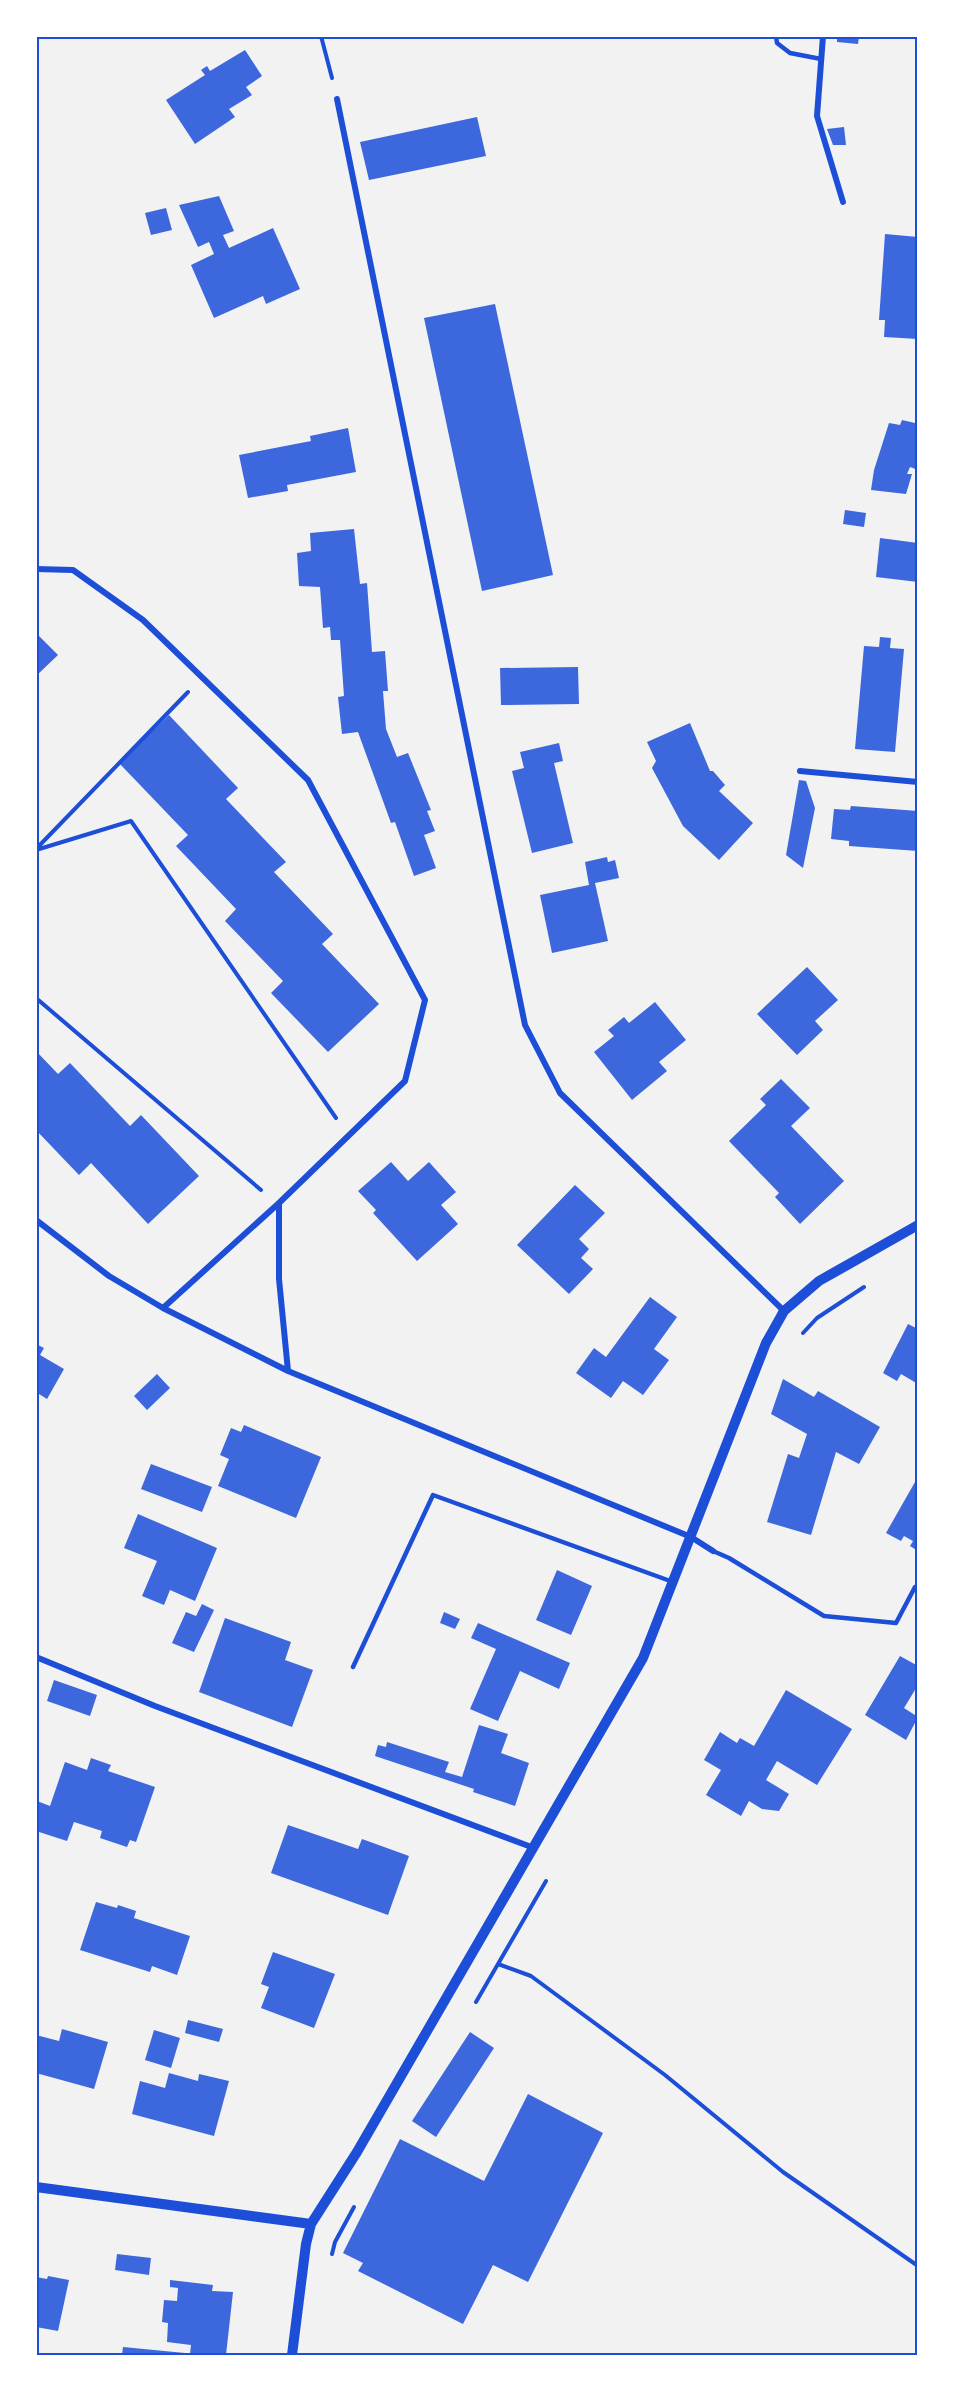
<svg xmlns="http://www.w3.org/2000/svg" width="954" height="2391" viewBox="0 0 954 2391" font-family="Signika,sans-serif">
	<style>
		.building { fill: #3d67dc }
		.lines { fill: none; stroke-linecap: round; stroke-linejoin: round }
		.path { stroke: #1d4ed8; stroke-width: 4 }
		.service { stroke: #1d4ed8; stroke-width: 4.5 }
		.minor { stroke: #1d4ed8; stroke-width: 6 }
		.tertiary { stroke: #1d4ed8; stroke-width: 10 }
		.neatline { fill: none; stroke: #1d4ed8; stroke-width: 2 }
	</style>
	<rect width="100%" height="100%" fill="#f2f2f2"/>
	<path class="building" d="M 837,36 L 859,36 L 858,44 L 837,42 Z
		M 245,50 L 262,76 L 246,87 L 252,95 L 229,109 L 235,117 L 195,144 L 166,100 L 205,75 L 201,70 L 207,66 L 210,71 Z
		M 477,117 L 486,156 L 369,180 L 360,142 Z
		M 844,127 L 846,145 L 833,145 L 827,129 Z
		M 219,196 L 234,231 L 223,235 L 229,248 L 273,228 L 300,289 L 266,304 L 263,296 L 214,318 L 191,265 L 214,254 L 209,242 L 198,247 L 179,205 Z
		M 166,208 L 172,230 L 151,235 L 145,213 Z
		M 885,234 L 918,237 L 918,339 L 884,337 L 885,320 L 879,320 Z
		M 495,304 L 553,575 L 482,591 L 424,318 Z
		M 918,418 L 918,470 L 910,467 L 907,474 L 912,474 L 906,494 L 871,490 L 874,470 L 889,423 L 900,425 L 902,420 L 915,423 Z
		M 348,428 L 356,472 L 287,485 L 288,491 L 248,498 L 239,455 L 311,441 L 310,436 Z
		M 845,510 L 866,513 L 864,527 L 843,524 Z
		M 354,529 L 360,584 L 367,583 L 372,652 L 385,651 L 388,691 L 383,691 L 386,729 L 397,757 L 408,753 L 431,810 L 427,811 L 435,831 L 424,835 L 436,868 L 414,876 L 395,822 L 391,823 L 358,732 L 342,734 L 338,697 L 344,696 L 340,640 L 331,640 L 330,627 L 323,628 L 320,587 L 299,586 L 297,553 L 311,551 L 310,533 Z
		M 880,538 L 918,543 L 918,582 L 876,577 Z
		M 36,633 L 58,655 L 36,676 Z
		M 880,637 L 891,638 L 890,648 L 904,649 L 895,752 L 855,749 L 864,646 L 879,647 Z
		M 578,667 L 579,704 L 501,705 L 500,668 Z
		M 169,715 L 238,788 L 226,799 L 286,862 L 274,872 L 333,934 L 322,944 L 379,1004 L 328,1052 L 271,993 L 283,981 L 225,921 L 236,909 L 176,846 L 188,835 L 119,763 Z
		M 690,723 L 710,771 L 713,771 L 725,785 L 719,791 L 753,823 L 719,860 L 683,826 L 652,768 L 656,761 L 647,742 Z
		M 559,743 L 563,761 L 554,763 L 573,843 L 532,853 L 512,771 L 524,768 L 520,752 Z
		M 799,780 L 806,781 L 815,808 L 803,868 L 786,855 Z
		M 851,806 L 918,811 L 918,851 L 849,846 L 849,841 L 831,839 L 834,809 L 850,810 Z
		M 607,857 L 608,862 L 615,860 L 619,878 L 595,883 L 608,941 L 552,953 L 540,895 L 589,885 L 585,862 Z
		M 807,967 L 838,1000 L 815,1021 L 823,1030 L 797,1055 L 757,1014 Z
		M 655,1002 L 686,1040 L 659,1062 L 667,1071 L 632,1100 L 594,1052 L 614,1036 L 608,1030 L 624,1017 L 629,1023 Z
		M 36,1051 L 58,1074 L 70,1063 L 130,1126 L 141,1115 L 199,1176 L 148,1224 L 91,1163 L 79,1175 L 36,1130 Z
		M 781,1079 L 810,1108 L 791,1126 L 844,1181 L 800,1224 L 775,1197 L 779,1193 L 729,1141 L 766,1105 L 760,1099 Z
		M 391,1162 L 408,1181 L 429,1162 L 456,1192 L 441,1205 L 458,1224 L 417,1261 L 373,1213 L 376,1210 L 358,1191 Z
		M 575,1185 L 605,1213 L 579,1239 L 589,1249 L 581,1258 L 593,1269 L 569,1294 L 517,1245 Z
		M 650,1297 L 677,1317 L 654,1349 L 669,1360 L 643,1395 L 623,1381 L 611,1398 L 576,1373 L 594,1348 L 606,1357 Z
		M 908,1324 L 918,1329 L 918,1384 L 901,1374 L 897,1381 L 883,1373 Z
		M 36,1344 L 44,1348 L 40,1355 L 64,1369 L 47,1399 L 39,1394 L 36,1399 Z
		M 157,1374 L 170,1388 L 147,1410 L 134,1396 Z
		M 783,1379 L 814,1397 L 818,1391 L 880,1427 L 859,1464 L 836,1452 L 811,1535 L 767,1522 L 788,1454 L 799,1458 L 807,1434 L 771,1414 Z
		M 244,1425 L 321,1457 L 296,1518 L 218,1486 L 229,1459 L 220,1455 L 231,1428 L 241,1432 Z
		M 151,1464 L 212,1487 L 202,1512 L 141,1489 Z
		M 915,1482 L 918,1484 L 918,1551 L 910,1546 L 913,1541 L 904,1536 L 901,1541 L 886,1533 Z
		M 138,1514 L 217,1548 L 195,1601 L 170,1590 L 164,1605 L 142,1596 L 157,1561 L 124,1548 Z
		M 557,1570 L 592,1586 L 571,1635 L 536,1620 Z
		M 202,1604 L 214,1610 L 194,1652 L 172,1643 L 186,1612 L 196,1616 Z
		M 444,1612 L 460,1619 L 455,1629 L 440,1623 Z
		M 225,1618 L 291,1642 L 285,1660 L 313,1670 L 292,1727 L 199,1692 Z
		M 478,1623 L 570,1663 L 559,1689 L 520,1671 L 498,1721 L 470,1709 L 496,1649 L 471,1638 Z
		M 900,1656 L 918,1666 L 918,1685 L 904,1708 L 918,1717 L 906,1740 L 865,1715 Z
		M 54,1680 L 97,1695 L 90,1716 L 47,1701 Z
		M 786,1690 L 852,1729 L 817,1785 L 777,1761 L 766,1780 L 789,1794 L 779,1811 L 762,1809 L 749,1801 L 741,1816 L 706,1795 L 721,1770 L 704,1760 L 720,1732 L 737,1743 L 740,1738 L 754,1746 Z
		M 479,1725 L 508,1734 L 501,1753 L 529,1763 L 515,1806 L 473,1792 L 474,1789 L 375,1756 L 378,1745 L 386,1747 L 387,1742 L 449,1762 L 445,1772 L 462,1777 Z
		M 91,1758 L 111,1765 L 108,1771 L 155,1787 L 136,1842 L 130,1840 L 127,1847 L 100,1838 L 102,1831 L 74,1822 L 67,1841 L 36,1831 L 37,1801 L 50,1806 L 65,1762 L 87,1770 Z
		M 288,1825 L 358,1849 L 362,1839 L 409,1856 L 388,1915 L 271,1873 Z
		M 96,1902 L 117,1908 L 118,1905 L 136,1911 L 134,1918 L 190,1936 L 177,1975 L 152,1966 L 150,1972 L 80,1950 Z
		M 273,1952 L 335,1974 L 314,2028 L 261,2008 L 269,1987 L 261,1984 Z
		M 188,2020 L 223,2029 L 219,2042 L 185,2033 Z
		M 62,2029 L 108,2042 L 94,2089 L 36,2073 L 36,2035 L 59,2041 Z
		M 154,2030 L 180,2038 L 171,2068 L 145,2060 Z
		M 470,2032 L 494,2048 L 436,2137 L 412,2121 Z
		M 169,2073 L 198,2081 L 199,2074 L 229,2081 L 214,2136 L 132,2114 L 140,2081 L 165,2088 Z
		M 528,2094 L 603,2133 L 528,2282 L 493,2265 L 463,2324 L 358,2271 L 363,2263 L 343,2253 L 400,2139 L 484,2181 Z
		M 117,2254 L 151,2258 L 149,2275 L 115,2270 Z
		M 48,2276 L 69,2280 L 58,2331 L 36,2327 L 36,2277 L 47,2279 Z
		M 170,2280 L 213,2285 L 212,2291 L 233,2292 L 226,2355 L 190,2354 L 191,2345 L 167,2342 L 168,2323 L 162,2322 L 164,2300 L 177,2301 L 178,2288 L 170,2287 Z
		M 123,2347 L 185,2353 L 185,2355 L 122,2355 Z"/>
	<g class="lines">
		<path class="path" d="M 321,36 L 332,78
			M 36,849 L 188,692
			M 36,850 L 131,821 L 336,1118
			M 36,998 L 261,1190
			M 803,1333 L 817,1318 L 864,1287
			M 498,1964 L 531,1976 L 665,2075 L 783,2172 L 918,2266
			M 476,2002 L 546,1881
			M 332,2254 L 335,2242 L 354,2207"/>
		<path class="service" d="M 776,36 L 777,43 L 790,53 L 821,59
			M 713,1551 L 729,1558 L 824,1616 L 896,1623 L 915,1587
			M 353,1667 L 433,1495 L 673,1582"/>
		<path class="minor" d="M 823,36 L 817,116 L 843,202
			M 337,99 L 525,1025 L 560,1093 L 784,1311
			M 36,569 L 73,570 L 143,620 L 308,780 L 425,1000 L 405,1081 L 279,1203 L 163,1308
			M 800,771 L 918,782
			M 279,1203 L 279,1279 L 288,1371
			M 36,1220 L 109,1276 L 163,1308 L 288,1371 L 691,1537 L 713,1551
			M 36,1657 L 155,1706 L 534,1848"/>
		<path class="tertiary" d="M 36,2187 L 311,2224
			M 292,2355 L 306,2244 L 311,2224 L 357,2152 L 643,1658 L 766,1343 L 784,1311 L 819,1281 L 918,1225"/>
	</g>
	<rect width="954" height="2391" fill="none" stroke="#ffffff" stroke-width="75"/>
	<rect x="38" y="38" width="878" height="2316" class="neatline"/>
</svg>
